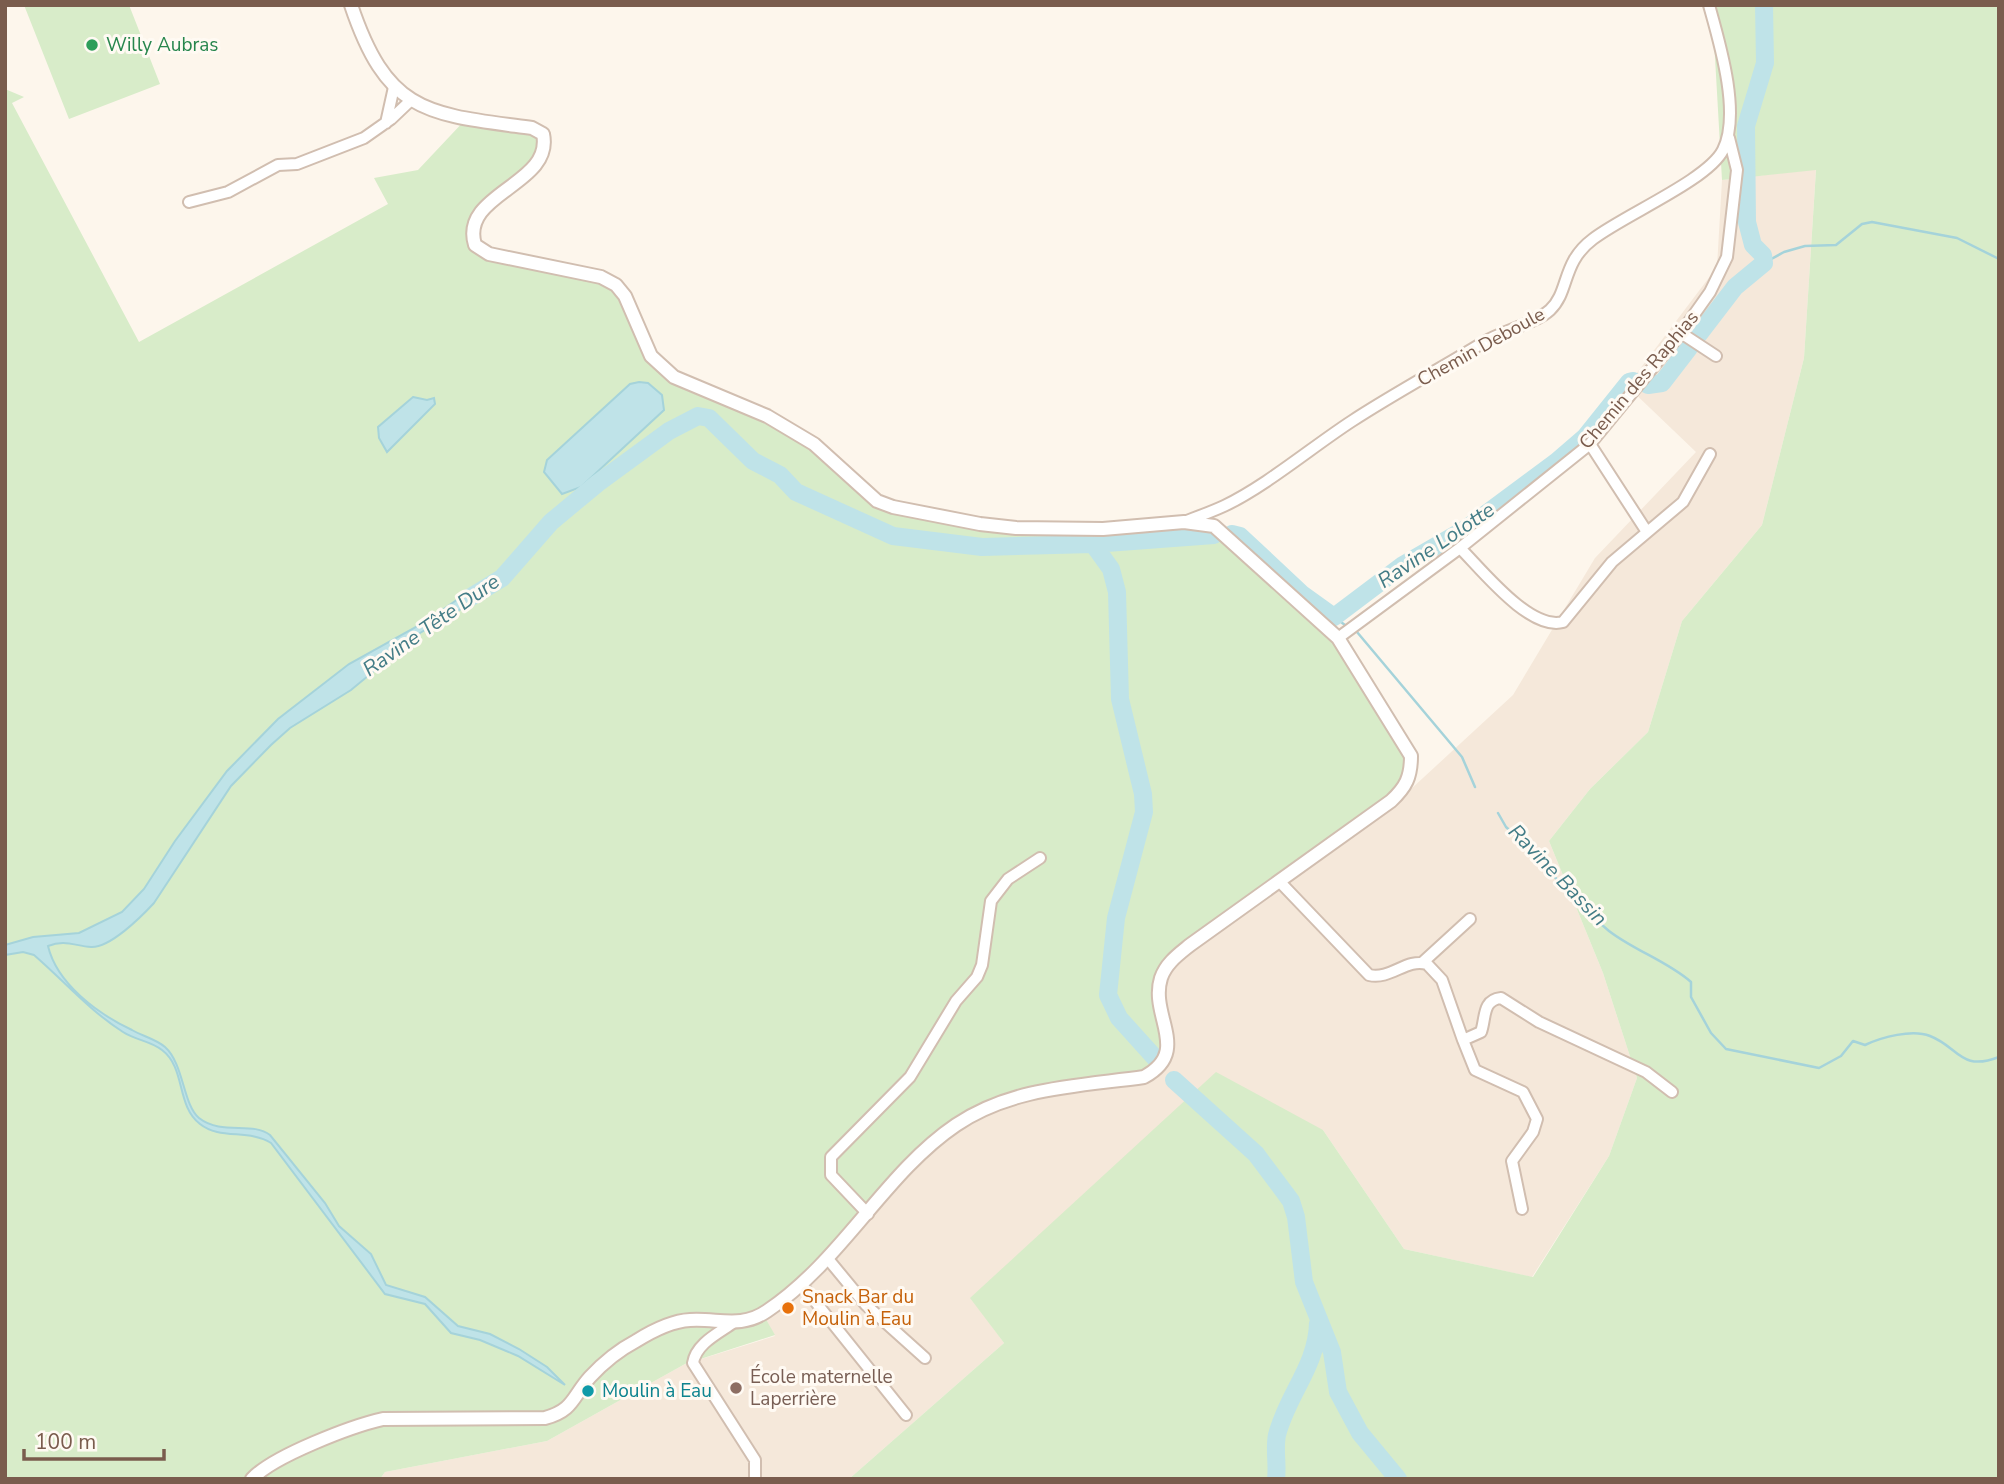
<svg xmlns="http://www.w3.org/2000/svg" width="2004" height="1484" viewBox="0 0 2004 1484" font-family="'Nunito Sans',sans-serif">
	<style>
		.residential { fill: #f5e8da }
		.green { fill: #d8ecc9 }
		.water { fill: #bfe3e8; stroke: #a5d3da; stroke-width: 2 }
		.lines { fill: none; stroke-linecap: round; stroke-linejoin: round }
		.stream { stroke: #a5d3da; stroke-width: 2.5 }
		.river { stroke: #bfe3e8; stroke-width: 18 }
		.minor-casing { stroke: #d1beb0; stroke-width: 14 }
		.tertiary-casing { stroke: #d1beb0; stroke-width: 16 }
		.minor { stroke: #fff; stroke-width: 10 }
		.tertiary { stroke: #fff; stroke-width: 12 }
		.leisure-dot { fill: #2e9e5b; stroke: #fffaf3; stroke-width: 2.5 }
		.food-dot { fill: #e8710a; stroke: #fffaf3; stroke-width: 2.5 }
		.education-dot { fill: #8d6e63; stroke: #fffaf3; stroke-width: 2.5 }
		.culture-dot { fill: #0f9aa8; stroke: #fffaf3; stroke-width: 2.5 }
		.labels { text-anchor: middle; dominant-baseline: central; stroke-width: 6; stroke-linejoin: round; paint-order: stroke }
		.leisure-label { font-size: 19px; fill: #27864d; stroke: #fffaf3; text-anchor: start }
		.street-label { font-size: 19px; fill: #7a5c4d; stroke: #fffaf3 }
		.food-label { font-size: 19px; fill: #c56008; stroke: #fffaf3; text-anchor: start }
		.education-label { font-size: 19px; fill: #785e54; stroke: #fffaf3; text-anchor: start }
		.culture-label { font-size: 19px; fill: #0d838f; stroke: #fffaf3; text-anchor: start }
		.water-label { font-size: 21px; font-style: italic; fill: #437c86; stroke: #fffaf3 }
	</style>
	<rect width="100%" height="100%" fill="#fdf6ec"/>
	<path class="residential" d="M 1816,169 L 1804,358 L 1762,525 L 1682,621 L 1648,732 L 1590,789 L 1549,841 L 1603,973 L 1637,1078 L 1609,1156 L 1532,1277 L 1404,1249 L 1323,1130 L 971,1298 L 1004,1343 L 849,1479 L 380,1479 L 385,1472 L 547,1441 L 685,1364 L 775,1336 L 763,1314 L 924,1150 L 1158,991 L 1166,966 L 1398,801 L 1513,695 L 1595,558 L 1696,452 L 1627,386 L 1717,267 L 1722,180 Z"/>
	<path class="green" d="M 24,5 L 129,5 L 160,84 L 69,119 Z
		M 1712,5 L 1999,5 L 1999,1479 L 849,1479 L 1004,1343 L 970,1298 L 1216,1072 L 1323,1130 L 1404,1249 L 1533,1277 L 1609,1156 L 1637,1078 L 1603,973 L 1549,841 L 1590,789 L 1648,732 L 1682,621 L 1762,525 L 1804,358 L 1816,170 L 1722,180 Z
		M 5,89 L 24,97 L 12,103 L 139,342 L 388,204 L 374,178 L 418,170 L 466,119 L 532,128 L 546,148 L 482,214 L 475,246 L 616,285 L 651,356 L 674,377 L 814,444 L 877,501 L 980,524 L 1208,523 L 1338,638 L 1411,756 L 1406,786 L 1190,945 L 1161,977 L 1168,1043 L 1157,1070 L 1041,1090 L 956,1125 L 828,1259 L 763,1314 L 775,1335 L 685,1364 L 547,1441 L 385,1472 L 380,1479 L 5,1479 Z"/>
	<path class="water" d="M 639,382 L 648,383 L 662,395 L 664,410 L 581,487 L 562,494 L 544,472 L 547,460 L 630,384 Z
		M 413,397 L 427,400 L 434,398 L 435,404 L 387,452 L 379,438 L 378,427 Z
		M 471,590 L 486,590 L 483,596 L 420,633 L 351,690 L 290,728 L 271,745 L 231,786 L 154,903 C 141,917 110,948 91,947 C 75,946 65,939 48,946 C 57,984 98,1014 132,1030 C 142,1036 156,1039 165,1047 C 184,1064 183,1105 199,1118 C 222,1136 252,1121 270,1135 L 325,1203 L 339,1226 L 371,1254 L 386,1285 L 425,1297 L 458,1326 L 490,1334 L 519,1349 L 547,1367 L 565,1385 L 518,1356 L 480,1340 L 451,1333 L 425,1304 L 385,1294 L 271,1143 C 249,1129 220,1140 200,1124 C 176,1106 186,1068 162,1050 C 151,1041 135,1040 123,1032 C 90,1011 64,981 34,955 L 23,952 L 5,955 L 5,945 L 33,937 L 79,933 L 122,912 L 144,889 L 175,841 L 227,771 L 278,719 L 349,664 L 425,622 Z"/>
	<g class="lines">
		<path class="stream" d="M 1764,263 L 1784,252 L 1805,246 L 1836,245 L 1862,224 L 1872,222 L 1957,238 L 1999,259
			M 1334,617 L 1345,625
			M 1357,632 L 1462,757 L 1475,787
			M 1498,813 L 1506,827 C 1543,860 1571,900 1609,931 C 1635,951 1667,961 1691,982 L 1691,997 L 1711,1033 L 1726,1049 L 1819,1068 L 1841,1056 L 1853,1041 L 1865,1045 C 1882,1037 1912,1029 1930,1036 C 1959,1047 1960,1072 1999,1057"/>
		<path class="river" d="M 1699,334 L 1735,287 L 1764,263 L 1763,255 L 1753,245 L 1747,222 L 1746,126 L 1765,63 L 1764,5
			M 1648,385 L 1662,383 L 1689,348
			M 1232,534 L 1240,536 L 1302,594 L 1334,617 L 1403,565 L 1467,528 L 1556,462 L 1585,437 L 1629,382 L 1633,381
			M 1093,544 L 1111,569 L 1117,592 L 1120,699 L 1143,794 L 1144,812 L 1116,918 L 1108,995 L 1119,1018 L 1156,1059
			M 466,600 L 502,578 L 551,522 L 598,483 L 669,431 L 698,416 L 709,418 L 753,461 L 780,475 L 796,492 L 893,536 L 982,547 L 1093,544 L 1214,535
			M 1174,1080 L 1256,1154 L 1291,1201 L 1296,1217 L 1304,1282 L 1332,1352 L 1338,1392 L 1360,1433 L 1398,1479
			M 1276,1479 C 1278,1465 1274,1449 1277,1435 C 1287,1395 1317,1366 1318,1323"/>
		<g class="minor-casing">
			<path id="minor" d="M 386,123 L 394,87
				M 189,202 L 228,192 L 278,165 L 297,164 L 364,138 L 391,119 L 411,100
				M 1681,333 L 1716,356
				M 1590,444 L 1647,532
				M 1184,522 C 1197,517 1211,512 1224,506 C 1266,486 1312,447 1352,421 C 1395,393 1440,369 1484,342 C 1502,331 1536,323 1550,310 C 1570,291 1561,263 1593,239 C 1624,215 1708,180 1723,150 C 1741,114 1720,44 1709,5
				M 1460,548 C 1482,570 1530,631 1563,622 L 1612,562 L 1683,502 L 1710,454
				M 1338,638 L 1460,548 L 1590,444 L 1681,333 L 1710,292 L 1727,257 L 1737,170 L 1729,138
				M 1279,881 L 1369,975 C 1391,980 1406,958 1427,964 L 1442,980 L 1463,1040 L 1481,1032 C 1486,1018 1482,1000 1501,998 L 1539,1022 L 1646,1072 L 1672,1092
				M 1423,962 L 1470,919
				M 1463,1040 L 1475,1070 L 1523,1092 L 1537,1119 L 1533,1132 L 1512,1161 L 1522,1209
				M 868,1214 L 831,1175 L 831,1157 L 910,1077 L 956,1001 L 977,977 L 982,965 L 991,901 L 1008,879 L 1040,858
				M 828,1259 L 866,1305 L 925,1358
				M 802,1285 L 906,1415
				M 733,1323 C 717,1334 696,1344 693,1363 L 755,1460 L 755,1479"/>
		</g>
		<g class="tertiary-casing">
			<path id="tertiary" d="M 252,1479 C 273,1456 352,1426 383,1419 L 545,1418 C 574,1410 572,1397 590,1377 C 603,1363 619,1350 636,1341 C 652,1331 671,1321 690,1320 C 718,1318 741,1329 767,1311 C 842,1261 885,1173 956,1125 C 1012,1087 1080,1086 1144,1077 C 1192,1051 1149,1016 1161,978 C 1166,963 1179,954 1190,945 L 1391,801 C 1406,787 1411,777 1411,756 L 1338,638 L 1214,526 L 1184,522 L 1103,529 L 1016,528 L 980,524 L 893,507 L 877,501 L 814,444 L 767,416 L 674,377 L 651,356 L 625,296 L 616,285 L 601,277 L 489,254 L 475,245 C 459,193 554,185 543,134 L 532,128 C 428,114 388,115 351,5"/>
		</g>
		<use href="#minor" class="minor"/>
		<use href="#tertiary" class="tertiary"/>
	</g>
	<circle class="leisure-dot" cx="92" cy="45" r="7"/>
	<circle class="food-dot" cx="788" cy="1308" r="7"/>
	<circle class="education-dot" cx="736" cy="1388" r="7"/>
	<circle class="culture-dot" cx="588" cy="1391" r="7"/>
	<g class="labels">
		<g class="leisure-label">
			<text x="106" y="45">Willy Aubras</text>
		</g>
		<g class="street-label">
			<text transform="translate(1481 347) rotate(-29)">Chemin Deboule</text>
			<text transform="translate(1639 380) rotate(-50)">Chemin des Raphias</text>
		</g>
		<g class="food-label">
			<text x="802" y="1297">Snack Bar du<tspan x="802" dy="22">Moulin à Eau</tspan></text>
		</g>
		<g class="education-label">
			<text x="750" y="1377">École maternelle<tspan x="750" dy="22">Laperrière</tspan></text>
		</g>
		<g class="culture-label">
			<text x="602" y="1391">Moulin à Eau</text>
		</g>
		<g class="water-label">
			<text transform="translate(1436 545) rotate(-34)">Ravine Lolotte</text>
			<text transform="translate(431 625) rotate(-35)">Ravine Tête Dure</text>
			<text transform="translate(1558 875) rotate(46)">Ravine Bassin</text>
		</g>
	</g>
	<rect width="2004" height="1484" fill="none" stroke="#7a5c4d" stroke-width="14"/>
	<path d="M24 1449v10h140v-10" fill="none" stroke="#7a5c4d" stroke-width="3.5"/>
	<text x="35" y="1449" font-size="21" fill="#7a5c4d" stroke="#fffaf3" stroke-width="5" paint-order="stroke">100 m</text>
</svg>
